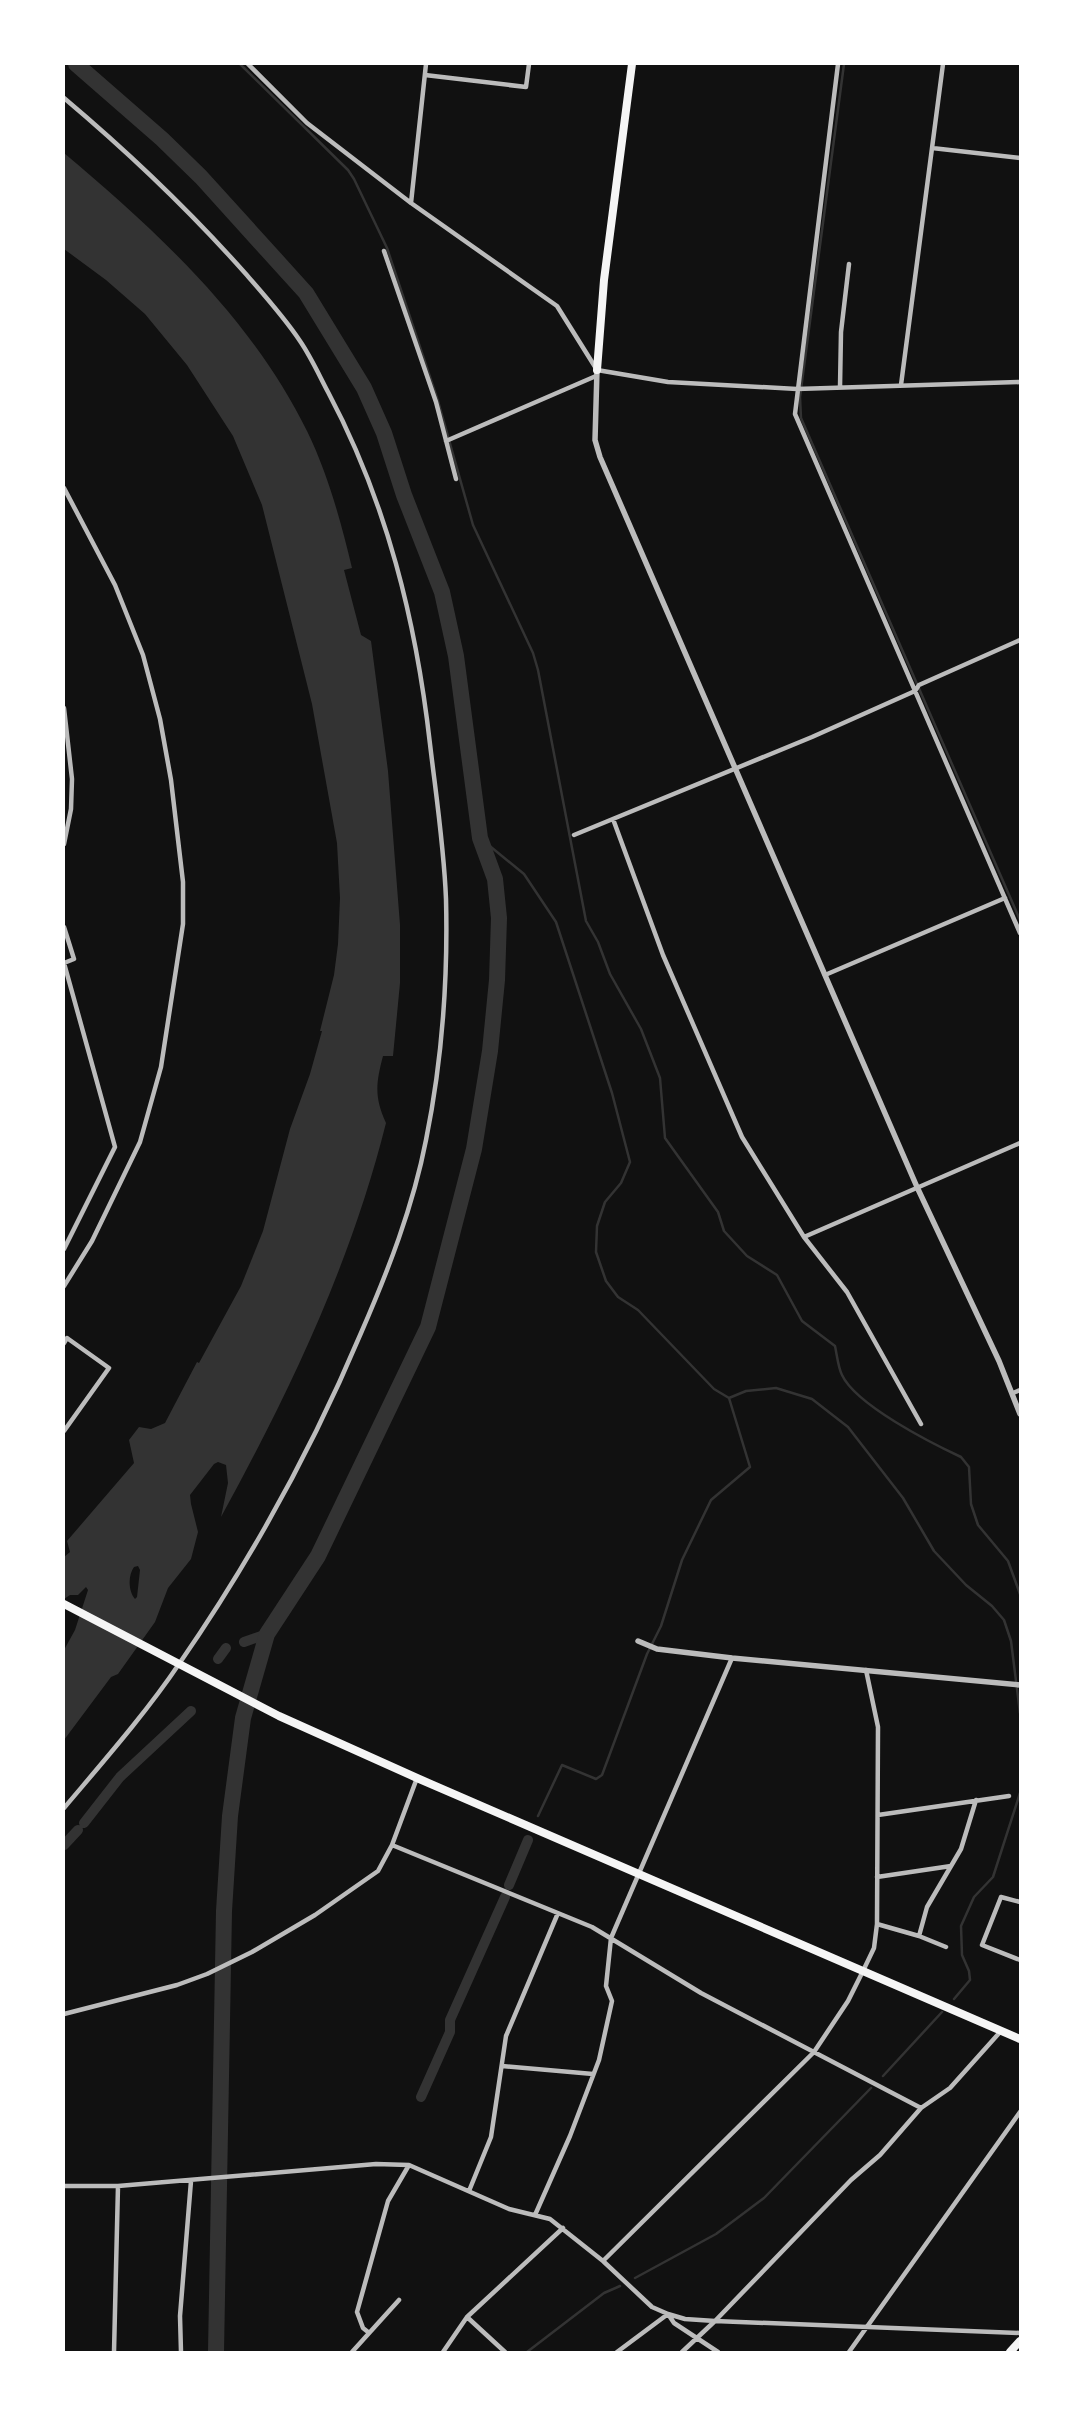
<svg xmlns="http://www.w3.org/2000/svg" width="1084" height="2416" viewBox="0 0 1084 2416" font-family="'IBM Plex Sans',sans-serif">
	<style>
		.water { fill: #333; fill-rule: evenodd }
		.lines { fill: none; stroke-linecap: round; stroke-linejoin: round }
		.stream { stroke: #333; stroke-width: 2.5 }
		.canal { stroke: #333; stroke-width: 10 }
		.river { stroke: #333; stroke-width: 16 }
		.minor { stroke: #bcbcbc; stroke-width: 4.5 }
		.tertiary { stroke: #bcbcbc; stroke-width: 5.5 }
		.primary { stroke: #f5f5f5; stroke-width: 8 }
		.trunk { stroke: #f5f5f5; stroke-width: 8 }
	</style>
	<rect width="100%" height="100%" fill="#111"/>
	<path class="water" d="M 64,153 C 158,232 252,319 307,431 C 328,474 341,522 352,568 L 344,570 L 361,635 L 371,641 L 388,771 L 400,925 L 400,983 L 393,1056 L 383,1056 C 376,1083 374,1097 386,1123 C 351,1263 290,1391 221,1517 L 228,1483 L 226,1465 L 218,1462 L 214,1464 L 190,1495 L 191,1504 L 198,1532 L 191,1559 L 168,1588 L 155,1622 L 118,1674 L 111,1677 L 64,1740 L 64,1650 L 75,1630 L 88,1590 L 86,1587 L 78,1595 L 70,1595 L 64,1599 L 64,1557 L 70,1552 L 67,1541 L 134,1463 L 129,1440 L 139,1427 L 151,1429 L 165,1423 L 197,1362 L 199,1363 L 241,1286 L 263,1231 L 290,1129 L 310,1074 L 322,1031 L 320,1031 L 334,975 L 338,944 L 340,898 L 337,843 L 312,704 L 262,505 L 233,436 L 187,365 L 145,314 L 106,280 L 64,249 ZM 138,1566 L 140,1570 L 137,1597 L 135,1599 C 128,1591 128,1575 134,1567 Z"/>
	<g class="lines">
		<path class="stream" d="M 240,64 L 348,170 L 354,179 L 387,248 L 438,401 L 473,525 L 533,653 L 538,670 L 586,921 L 598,942 L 610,974 L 641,1029 L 660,1078 L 665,1138 L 718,1212 L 724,1231 L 747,1256 L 777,1275 L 802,1321 L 835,1346 C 837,1355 838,1367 842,1375 C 856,1405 931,1443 961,1457 L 969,1467 L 971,1504 L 978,1525 L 1008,1561 L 1020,1594
			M 844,64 L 800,397 L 801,418 L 1020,920
			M 480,838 L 524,874 L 556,922 L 612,1093 L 630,1162 L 621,1183 L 605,1202 L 597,1226 L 596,1252 L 606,1281 L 618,1297 L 638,1310 L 714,1389 L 729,1398 L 750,1467 L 711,1500 L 682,1560 L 661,1626 L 647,1654 L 602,1775 L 596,1779 L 562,1765 L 538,1816
			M 729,1398 L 746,1391 L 776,1388 L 812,1399 L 848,1427 L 903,1498 L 934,1551 L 966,1585 L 992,1606 L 1004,1620 L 1011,1641 L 1020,1713
			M 954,1999 L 970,1980 L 969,1971 L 962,1955 L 961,1926 L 974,1897 L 993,1877 L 1020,1793
			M 883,2076 L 942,2012
			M 635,2278 L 716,2234 L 764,2198 L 871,2088
			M 527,2352 L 604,2293 L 620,2286"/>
		<path class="canal" d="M 244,1642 L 267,1634
			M 218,1659 L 226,1648
			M 84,1823 L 120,1777 L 191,1711
			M 64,1845 L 78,1830
			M 509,1885 L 528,1840
			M 421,2097 L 450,2032 L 450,2020 L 505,1897"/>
		<path class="river" d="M 76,64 L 162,139 L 201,177 L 306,293 L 364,388 L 384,433 L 404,495 L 442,592 L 456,656 L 480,838 L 495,879 L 499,918 L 497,980 L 490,1051 L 474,1149 L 428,1327 L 318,1556 L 267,1634 L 243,1718 L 230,1816 L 224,1911 L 216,2352"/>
		<path class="minor" d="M 248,64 L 307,123 L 411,203 L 557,306 L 597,370 L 668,382 L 797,389 L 1020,382
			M 838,64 L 795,414 L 1020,933
			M 425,75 L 526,87 L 529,64
			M 64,98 C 128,152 189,210 245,273 C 264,295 284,317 300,341 C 311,357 319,375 328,392 C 387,503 416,621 430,744 C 436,795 444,847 446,899 C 448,979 442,1061 426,1140 C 413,1207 388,1271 361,1333 C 312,1449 251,1560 179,1664 C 146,1713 102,1763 64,1808
			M 932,148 L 1020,158
			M 411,203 L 426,64
			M 384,251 L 436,402 L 456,479
			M 901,385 L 943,64
			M 840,387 L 841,332 L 849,264
			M 446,441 L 596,376
			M 64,488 L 115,585 L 143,655 L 160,719 L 171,780 L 183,882 L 183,924 L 161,1067 L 140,1142 L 92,1241 L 64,1286
			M 64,708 L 72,779 L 71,809 L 64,844
			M 613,819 L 663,955 L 742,1137 L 804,1237 L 847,1292 L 921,1424
			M 574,835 L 812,737 L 915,691 L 919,685 L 1020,640
			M 64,927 L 74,959 L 64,963
			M 825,975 L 1005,898
			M 804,1237 L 1020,1143
			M 64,1249 L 115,1147 L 64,963
			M 64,1343 L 67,1338 L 109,1368 L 64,1431
			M 1013,1393 L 1020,1390
			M 878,1815 L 1009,1796
			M 392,1845 L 592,1927 L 701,1993 L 921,2108
			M 877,1877 L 951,1866
			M 1020,1902 L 1001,1897 L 982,1945 L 1020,1960
			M 877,1924 L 919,1936 L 946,1947
			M 919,1936 L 927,1907 L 961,1849 L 976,1800
			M 64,2014 L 177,1985 L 207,1974 L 252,1952 L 315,1915 L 378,1871 L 392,1845 L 417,1778
			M 502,2066 L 593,2074
			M 64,2186 L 118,2186 L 376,2164 L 409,2165 L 509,2209 L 550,2219 L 603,2261 L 652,2307 L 668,2314 L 674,2323 L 718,2352
			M 469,2191 L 491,2137 L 506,2036 L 558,1913
			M 535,2215 L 570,2136 L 599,2060 L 612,2001 L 606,1986 L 611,1938 L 732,1658
			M 603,2261 L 814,2052 L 848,2001 L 863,1971 L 874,1948 L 877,1924 L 878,1727 L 866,1670
			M 467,2317 L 505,2352
			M 368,2332 L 363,2328 L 357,2312 L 388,2201 L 409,2165
			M 114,2352 L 118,2186
			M 181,2352 L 180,2316 L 191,2181
			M 352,2352 L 399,2300
			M 443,2352 L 467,2317 L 563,2228
			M 617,2352 L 668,2314 L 685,2319 L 715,2321 L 1020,2333
			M 682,2352 L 715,2321 L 851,2180 L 880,2155 L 921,2108 L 950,2088 L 1001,2031
			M 849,2352 L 1020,2112"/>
		<path class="tertiary" d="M 597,370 L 595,440 L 600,457 L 917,1187 L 999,1361 L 1020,1414
			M 638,1641 L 657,1649 L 732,1658 L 1020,1685"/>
		<path class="primary" d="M 597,370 L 604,280 L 632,64
			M 64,1604 L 279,1716 L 417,1778 L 1020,2039"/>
		<path class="trunk" d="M 1010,2352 L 1020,2341"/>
	</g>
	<rect width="1084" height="2416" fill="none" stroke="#ffffff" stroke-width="130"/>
</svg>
